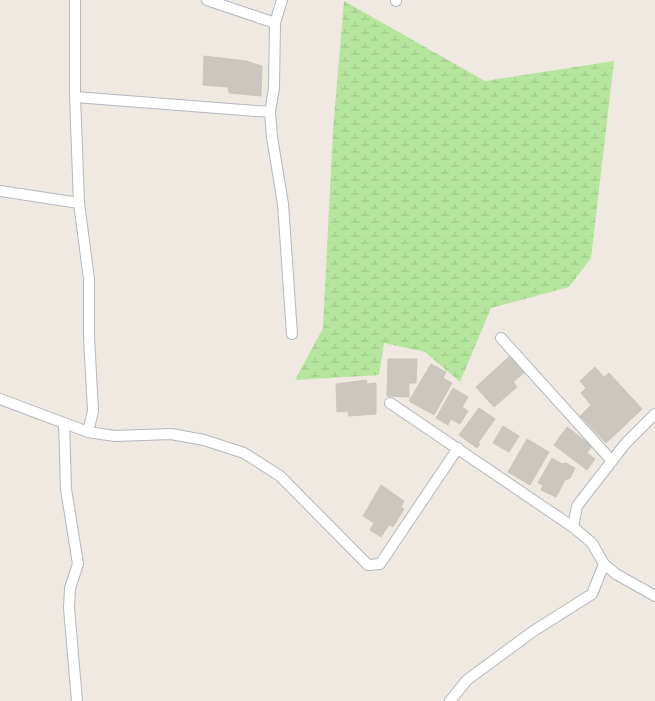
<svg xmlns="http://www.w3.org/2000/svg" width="655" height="701" viewBox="0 0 655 701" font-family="'Open Sans',sans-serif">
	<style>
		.wetland { fill: url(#wetland-marsh) }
		.building { fill: #cbc7bf; stroke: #cbc5ba }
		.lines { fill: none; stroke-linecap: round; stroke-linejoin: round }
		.street-casing { stroke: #b4b7c1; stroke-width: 12 }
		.street { stroke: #fff; stroke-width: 10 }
	</style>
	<defs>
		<pattern id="wetland-marsh" width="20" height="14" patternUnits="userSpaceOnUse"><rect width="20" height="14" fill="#b6e59e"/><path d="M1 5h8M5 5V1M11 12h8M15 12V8" fill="none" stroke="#9dc588"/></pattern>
	</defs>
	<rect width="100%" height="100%" fill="#efe9e1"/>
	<path class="wetland" d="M 344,1 L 485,81 L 614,61 L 591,258 L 569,287 L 491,308 L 460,382 L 425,352 L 384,343 L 379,375 L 295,380 L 323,328 L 333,130 Z"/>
	<path class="building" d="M 204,56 L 246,61 L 262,66 L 261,96 L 229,93 L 228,87 L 203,85 Z
		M 512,354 L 526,371 L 513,382 L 517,387 L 494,407 L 476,387 Z
		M 388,359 L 417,359 L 416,383 L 409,383 L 409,397 L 387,396 Z
		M 431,364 L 446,372 L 443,378 L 452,383 L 434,415 L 409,401 Z
		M 595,367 L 604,377 L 609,373 L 642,409 L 606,443 L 580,416 L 591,405 L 581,393 L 586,388 L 580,381 Z
		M 366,380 L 367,384 L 376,383 L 376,414 L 349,416 L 348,411 L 337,412 L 336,384 Z
		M 453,388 L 468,397 L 462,407 L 468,411 L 460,424 L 451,419 L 448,425 L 436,418 Z
		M 479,408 L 495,419 L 478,443 L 480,444 L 477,448 L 459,435 Z
		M 503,426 L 519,436 L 509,452 L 493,443 Z
		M 567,427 L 592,446 L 587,453 L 595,459 L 587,470 L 554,445 Z
		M 527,439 L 549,452 L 530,485 L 508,472 Z
		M 552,458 L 562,464 L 566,463 L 575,468 L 570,478 L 565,480 L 556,497 L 541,490 L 543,485 L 538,483 Z
		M 381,485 L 404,501 L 401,507 L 404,509 L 393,527 L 389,525 L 381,537 L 370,530 L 374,523 L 363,516 Z"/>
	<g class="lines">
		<g class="street-casing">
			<path id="street" d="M 207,0 L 275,23 L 282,0
				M 396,0 L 396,1
				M 75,97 L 270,112 L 274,88 L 275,23
				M 270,112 L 272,137 L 283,204 L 292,334
				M 0,191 L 79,203
				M 501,338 L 612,461
				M 0,399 L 88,432 L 93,411 L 89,337 L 89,279 L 79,203 L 75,97 L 75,0
				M 390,403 L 573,527 L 592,543 L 604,564 L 592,594 L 532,632 L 467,680 L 450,701
				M 64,423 L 66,489 L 78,564 L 70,588 L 69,608 L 77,701
				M 88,432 L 115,436 L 171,434 L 204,440 L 244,453 L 280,476 L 368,565 L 380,564 L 458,448
				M 573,527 L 577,506 L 625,444 L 655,414
				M 604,564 L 616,574 L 655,596"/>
		</g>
		<use href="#street" class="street"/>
	</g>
</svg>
